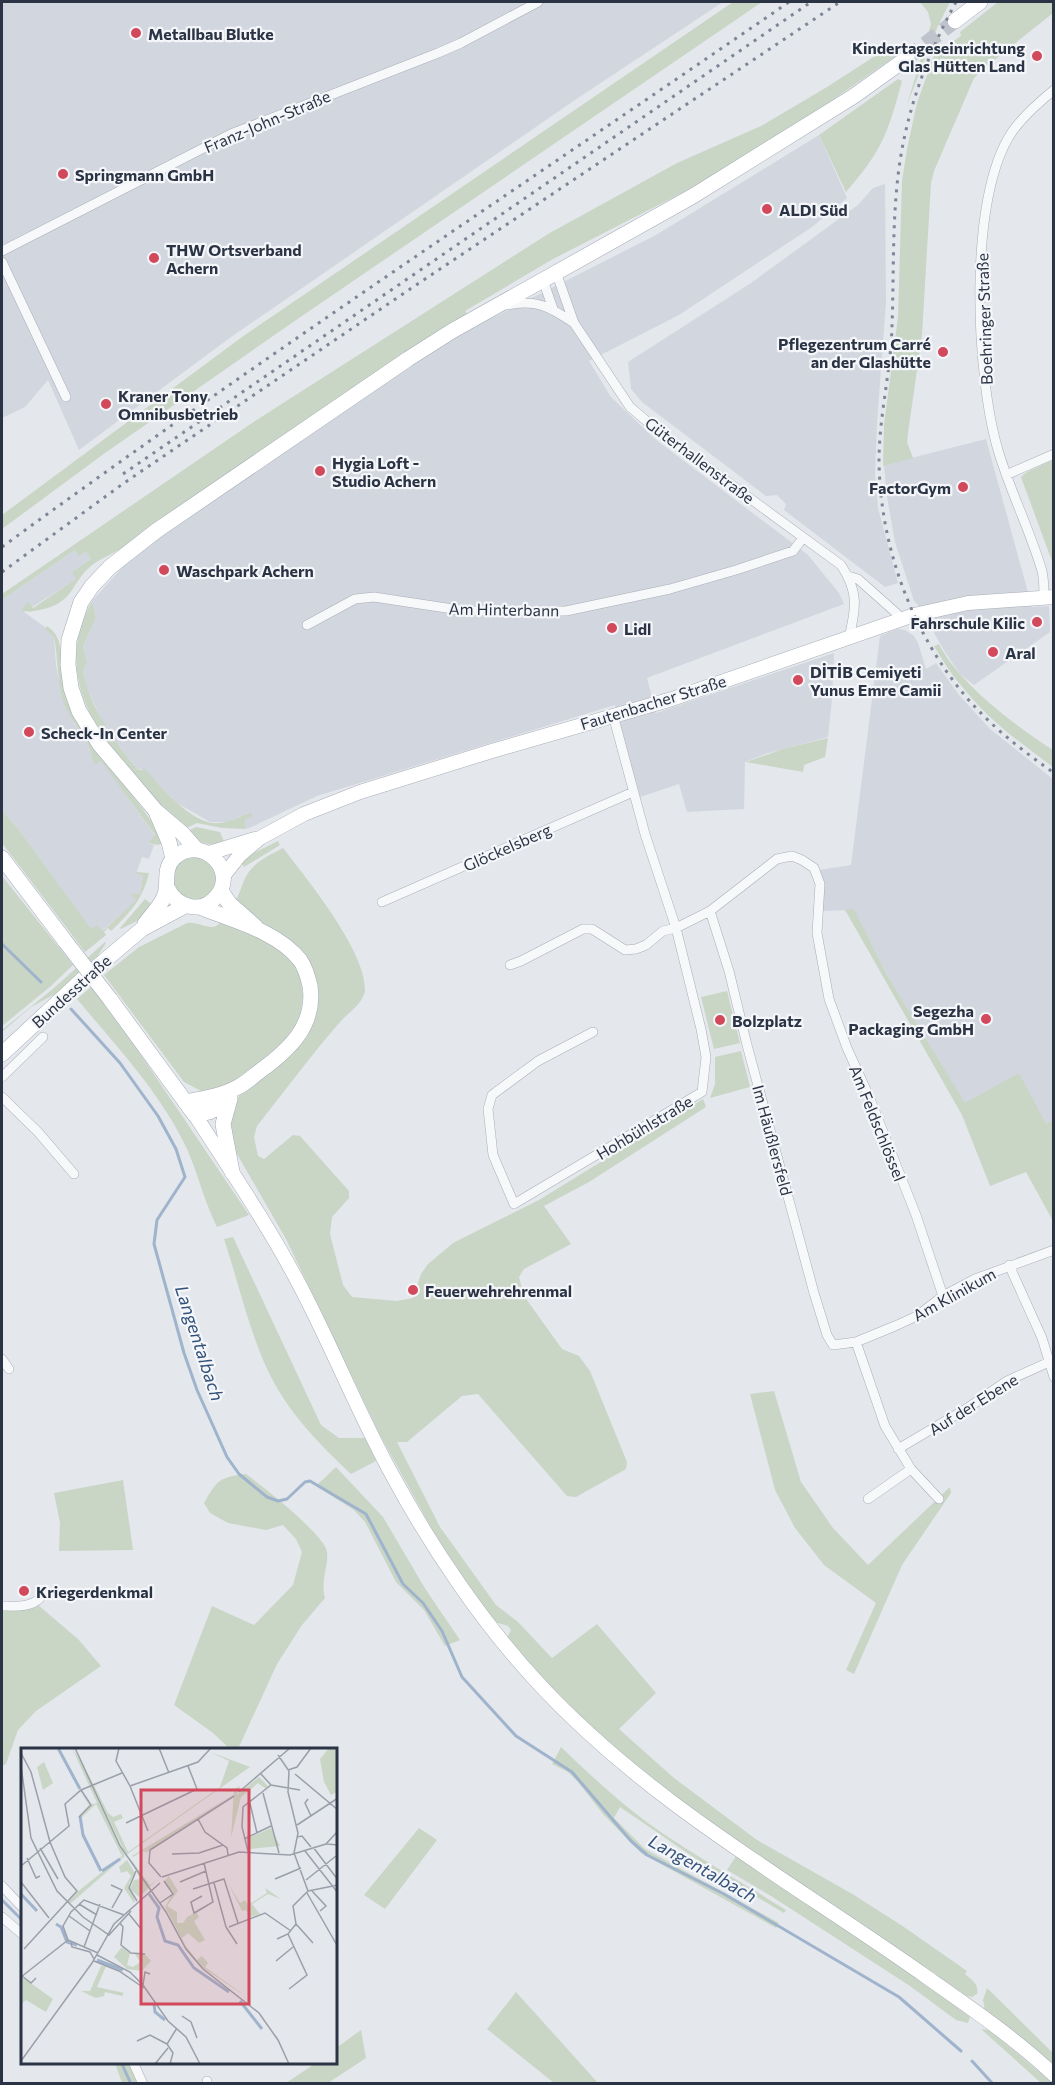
<svg xmlns="http://www.w3.org/2000/svg" width="1055" height="2085" viewBox="0 0 1055 2085" font-family="Commissioner,sans-serif">
	<style>
		.built { fill: #d2d6de }
		.green { fill: #c9d6c5 }
		.lines { fill: none; stroke-linecap: round; stroke-linejoin: round }
		.stream { stroke: #9fb4cc; stroke-width: 3 }
		.primary-tunnel { stroke: #bfc3cb; stroke-width: 15; stroke-dasharray: 15 8; stroke-linecap: butt }
		.street-casing { stroke: #a9aeb7; stroke-width: 10 }
		.secondary-casing { stroke: #a9aeb7; stroke-width: 15 }
		.primary-casing { stroke: #a3abb8; stroke-width: 16 }
		.street { stroke: #f7f8fa; stroke-width: 9 }
		.secondary { stroke: #fff; stroke-width: 14 }
		.primary { stroke: #fff; stroke-width: 15 }
		.rail { stroke: #7d8696; stroke-width: 3; stroke-dasharray: 3 6; stroke-linecap: butt }
		.primary-bridge-casing { stroke: #a3abb8; stroke-width: 16; stroke-linecap: butt }
		.primary-bridge { stroke: #fff; stroke-width: 15 }
		.poi-dot { fill: #d1495b; stroke: #f4f6f9; stroke-width: 2 }
		.labels { text-anchor: middle; dominant-baseline: central; stroke-width: 4.5; stroke-linejoin: round; paint-order: stroke }
		.poi-label { font-size: 16px; font-weight: bold; fill: #2b3445; stroke: #f4f6f9; text-anchor: start }
		.street-label { font-size: 16px; fill: #2b3445; stroke: #f4f6f9 }
		.water-label { font-size: 18px; font-style: italic; fill: #34527a; stroke: #f4f6f9 }
		.inset-river { fill: none; stroke: #9fb4cc; stroke-width: 3 }
		.inset-road { fill: none; stroke: #9a9fa9; stroke-width: 1.5 }
		.view { fill: #d1495b; fill-opacity: 0.15; stroke: #d1495b; stroke-width: 3 }
		.inset-edge { fill: none; stroke: #2b3445; stroke-width: 3 }
	</style>
	<rect width="100%" height="100%" fill="#e4e7ec"/>
	<path class="built" d="M 2,2 L 723,2 L 575,100 L 231,337 L 79,450 L 48,380 L 25,407 L 2,418 Z
		M 819,135 L 847,198 L 812,227 L 679,315 L 589,361 L 611,397 L 655,439 L 808,555 L 839,593 L 844,604 L 647,678 L 656,713 L 834,653 L 832,699 L 828,737 L 765,754 L 745,762 L 744,809 L 687,812 L 679,784 L 640,797 L 615,705 L 317,796 L 249,828 L 245,829 L 245,819 L 250,812 L 227,822 L 210,822 L 177,803 L 144,769 L 137,769 L 104,725 L 86,686 L 83,671 L 87,663 L 83,646 L 96,618 L 92,601 L 137,551 L 368,392 L 455,337 L 656,235 Z
		M 885,184 L 886,302 L 877,423 L 875,475 L 878,508 L 898,583 L 885,587 L 784,510 L 786,504 L 777,495 L 766,496 L 642,402 L 631,389 L 628,362 L 751,283 L 858,205 L 873,188 Z
		M 986,439 L 1032,607 L 1049,606 L 1050,632 L 974,685 L 960,674 L 945,652 L 934,633 L 935,623 L 914,601 L 895,542 L 887,497 L 884,465 Z
		M 75,550 L 86,551 L 91,559 L 72,572 L 77,579 L 24,612 L 45,627 L 54,637 L 56,666 L 63,700 L 74,724 L 87,743 L 95,764 L 101,760 L 155,836 L 148,843 L 154,845 L 149,859 L 142,857 L 136,874 L 143,876 L 140,894 L 132,894 L 137,900 L 102,931 L 91,930 L 19,830 L 2,810 L 2,600 Z
		M 897,629 L 905,630 L 914,636 L 918,643 L 926,669 L 936,663 L 959,695 L 990,729 L 1053,779 L 1053,1119 L 1046,1124 L 965,1104 L 887,975 L 854,910 L 822,911 L 819,870 L 851,865 L 880,636 Z"/>
	<path class="green" d="M 733,2 L 762,2 L 299,318 L 105,453 L 2,529 L 2,515 L 242,337 Z
		M 920,2 L 950,2 L 937,28 L 907,105 L 931,24 L 928,12 Z
		M 998,2 L 1053,2 L 1053,13 L 988,65 L 974,78 L 934,171 L 931,183 L 922,335 L 908,433 L 907,442 L 913,458 L 883,466 L 884,425 L 898,317 L 902,181 L 907,149 L 917,103 L 935,53 L 961,36 L 960,32 Z
		M 889,47 L 903,51 L 785,133 L 713,177 L 553,259 L 465,311 L 467,314 L 125,547 C 113,553 102,558 92,565 C 70,583 75,603 40,610 C 33,611 28,613 22,610 L 23,607 L 29,602 L 33,608 L 76,579 L 72,572 L 91,559 L 86,551 L 79,556 L 75,550 L 2,600 L 2,594 L 255,421 L 548,234 L 677,163 L 761,126 L 827,87 Z
		M 898,79 L 902,81 C 888,133 882,151 846,192 L 819,135 Z
		M 1053,460 L 1053,564 L 1021,477 L 1027,472 Z
		M 92,601 L 96,618 L 83,646 L 87,663 L 83,671 C 90,709 114,739 137,769 L 141,770 L 144,768 C 161,786 192,826 219,823 C 230,822 241,816 251,812 L 252,817 L 245,819 L 245,829 L 222,828 L 197,823 L 184,829 C 125,767 41,692 92,601 Z
		M 47,626 C 68,639 58,670 65,691 C 86,748 134,790 165,842 L 158,845 L 148,843 L 155,835 L 101,761 L 95,765 C 91,758 91,750 87,743 C 78,728 67,715 62,698 C 57,678 58,658 54,637 L 45,629 Z
		M 939,644 C 959,684 1016,726 1053,750 L 1053,767 C 1019,742 986,718 960,684 C 950,673 942,659 934,646 Z
		M 828,738 L 825,757 L 804,765 L 803,772 L 746,762 L 783,749 Z
		M 2,810 L 19,830 L 91,929 L 97,925 L 103,931 L 136,900 L 131,894 L 140,894 L 143,876 L 136,874 L 136,872 L 149,873 C 143,899 130,913 111,931 L 108,928 L 104,932 L 106,935 L 85,952 L 2,843 Z
		M 196,827 L 220,832 L 225,844 C 208,846 199,843 186,832 Z
		M 278,841 L 280,845 L 244,867 L 241,862 L 252,854 Z
		M 283,848 C 307,879 365,950 365,989 C 365,1002 348,1013 341,1021 C 311,1055 285,1091 257,1126 L 254,1137 L 258,1156 L 264,1159 L 293,1135 L 300,1136 L 349,1191 L 349,1198 L 332,1217 L 330,1234 L 343,1285 L 352,1297 L 397,1301 L 413,1298 L 421,1274 L 428,1264 L 453,1243 L 539,1200 L 703,1099 L 706,1107 L 589,1182 L 544,1206 L 571,1244 L 524,1269 L 519,1277 L 524,1296 L 562,1349 L 579,1356 L 590,1371 L 627,1462 L 626,1469 L 576,1497 L 567,1496 L 478,1394 L 462,1396 L 407,1442 L 397,1442 L 440,1527 L 496,1605 L 518,1622 L 552,1658 L 597,1624 L 656,1693 L 619,1729 L 674,1778 L 757,1840 L 854,1895 L 904,1927 L 967,1971 L 965,1974 C 972,1980 979,1984 977,1994 L 972,1997 L 967,1996 C 846,1910 718,1836 604,1740 C 570,1711 537,1672 507,1638 L 511,1630 L 508,1626 L 495,1622 L 462,1577 L 434,1533 L 380,1435 L 286,1239 L 233,1147 L 228,1121 L 236,1099 L 295,1051 L 307,1037 L 314,1021 L 317,1002 L 303,953 L 289,939 L 243,911 L 234,902 C 241,894 241,884 247,875 C 254,862 270,855 283,848 Z
		M173 878a22 22 0 1 1 44 0a22 22 0 1 1-44 0Z
		M 2,876 L 73,965 L 51,986 L 2,1026 Z
		M 145,899 L 153,905 L 139,920 L 121,929 L 120,928 Z
		M 854,909 L 887,975 L 965,1103 L 1019,1073 L 1046,1124 L 1053,1119 L 1053,1221 L 1026,1172 L 990,1186 L 962,1115 L 845,910 Z
		M 222,920 L 282,950 L 295,965 L 301,981 L 303,996 L 300,1018 L 289,1037 L 260,1062 L 230,1084 L 207,1092 L 201,1091 L 184,1082 L 104,975 L 139,947 L 187,923 C 201,921 213,935 222,920 Z
		M 105,942 L 106,943 L 95,960 L 80,973 L 57,993 L 31,1007 L 2,1032 L 2,1030 L 54,988 Z
		M 91,987 L 120,1024 L 249,1215 L 217,1227 C 204,1201 198,1174 187,1149 C 161,1093 116,1046 77,999 Z
		M 727,991 L 740,1043 L 714,1049 L 701,997 Z
		M 741,1051 L 750,1087 L 710,1098 L 715,1084 L 715,1057 Z
		M 233,1237 L 321,1425 L 339,1438 L 366,1438 L 376,1461 L 351,1474 C 320,1445 289,1413 270,1375 C 249,1332 239,1284 224,1239 Z
		M 774,1391 L 801,1482 L 833,1528 L 868,1565 L 950,1487 L 951,1493 L 902,1565 L 854,1674 L 846,1670 L 876,1603 L 824,1565 L 795,1528 L 775,1490 L 750,1394 Z
		M 336,1467 L 383,1517 L 426,1590 L 460,1640 L 445,1646 L 424,1610 L 396,1582 L 365,1522 L 354,1510 L 316,1486 Z
		M 246,1474 C 262,1486 325,1535 327,1552 C 329,1567 320,1579 325,1598 L 302,1625 L 277,1664 L 238,1749 L 230,1749 L 213,1733 L 174,1705 L 212,1606 L 254,1625 L 293,1585 L 302,1552 L 296,1539 L 283,1525 L 266,1530 L 228,1523 L 210,1513 L 204,1503 C 217,1480 220,1477 246,1474 Z
		M 123,1480 L 133,1550 L 59,1551 L 60,1523 L 54,1493 Z
		M 38,1605 L 78,1639 L 101,1666 L 36,1711 L 18,1730 L 6,1764 L 2,1766 L 2,1607 Z
		M 561,1747 C 589,1774 617,1800 648,1823 C 693,1855 740,1881 786,1910 L 784,1913 L 721,1876 L 620,1807 L 614,1818 L 645,1849 L 779,1923 L 776,1928 L 641,1853 L 603,1814 L 578,1782 L 568,1772 L 552,1764 Z
		M 419,1828 L 437,1840 L 385,1909 L 364,1895 Z
		M 736,1856 L 964,2009 L 970,2017 L 968,2023 L 956,2020 L 910,1986 L 771,1896 L 727,1870 Z
		M 987,1988 L 1053,2053 L 1053,2068 L 985,2011 L 983,2000 Z
		M 516,1992 L 598,2083 L 554,2083 L 487,2029 Z
		M 981,2029 L 990,2030 L 1052,2083 L 1041,2083 Z
		M 361,2030 L 366,2058 L 328,2083 L 286,2083 L 316,2063 L 336,2062 L 336,2048 Z
		M 115,2063 L 129,2063 L 137,2083 L 122,2083 Z"/>
	<g class="lines">
		<path class="stream" d="M 2,944 L 41,982
			M 71,1009 L 120,1063 L 158,1116 L 176,1149 L 185,1177 L 157,1220 L 154,1244 L 184,1353 L 197,1390 L 227,1457 L 239,1474 L 267,1497 L 278,1501 L 287,1499 L 305,1482 L 310,1481 L 366,1514 L 403,1584 L 423,1603 L 442,1631 L 462,1677 L 516,1736 L 572,1772 L 631,1841 L 647,1855 L 724,1894 L 899,1997 L 961,2051
			M 2,1900 L 22,1920
			M 972,2061 L 993,2084
			M 121,2062 L 131,2084"/>
		<path class="primary-tunnel" d="M 907,58 L 955,21"/>
		<g class="street-casing">
			<path id="street" d="M 2,251 L 231,134 L 438,53 L 461,43 L 538,2
				M 2,262 L 66,397
				M 556,272 L 574,323 L 630,407 L 662,434 L 841,565 C 859,592 856,608 849,638
				M 543,280 L 553,309
				M 507,305 C 537,299 550,307 574,323
				M 1006,475 L 1054,454
				M 848,576 L 858,579 L 903,619
				M 1044,598 C 1044,589 1044,579 1042,571 C 1030,530 1010,491 998,450 C 976,376 967,198 1012,132 C 1023,116 1038,103 1054,90
				M 307,625 L 355,599 L 374,597 L 466,611 L 566,611 L 670,589 L 736,570 L 793,551 L 803,538
				M 382,902 L 633,792
				M 710,911 L 729,971 L 747,1045 L 814,1293 L 827,1335 L 833,1345 L 856,1342 L 895,1326 L 917,1316 L 943,1296 L 975,1279 L 1054,1250
				M 510,965 L 521,961 L 583,929 L 592,929 L 625,950 L 636,949 L 646,945 L 663,931 L 676,928 L 710,911 L 777,859 L 792,856 L 802,860 L 814,868 L 820,884 L 817,933 L 829,999 L 847,1048 L 868,1094 L 916,1215 L 943,1296
				M 593,1032 L 538,1061 L 492,1095 L 488,1109 L 493,1155 L 514,1204 L 702,1092 L 706,1057 L 701,1029 L 676,928 L 645,834 L 613,715
				M 2,1077 L 43,1037
				M 2,1097 L 38,1132 L 74,1174
				M 1009,1265 L 1042,1338 L 1054,1377
				M 856,1342 L 885,1426 L 911,1469 L 939,1499
				M 2,1359 L 9,1369
				M 898,1449 L 969,1407 L 1007,1381 L 1049,1362
				M 868,1499 L 911,1469
				M 2,1606 C 15,1606 30,1608 40,1598
				M 2,1886 L 22,1907
				M 2,1917 L 22,1934
				M 133,2062 L 143,2084
				M 207,2081 L 207,2084"/>
		</g>
		<g class="secondary-casing">
			<path id="secondary" d="M 209,853 L 255,839
				M 224,875 L 240,855 L 260,838 L 304,814 L 360,792 L 492,751 L 672,699 L 914,615 L 968,603 L 1054,597
				M 195,1115 C 231,1171 268,1225 299,1284 C 333,1348 359,1416 395,1480 C 433,1550 484,1625 539,1684 C 651,1805 796,1884 928,1978 C 971,2008 1016,2039 1054,2075"/>
		</g>
		<g class="primary-casing">
			<path id="primary" d="M 955,21 L 980,2
				M 157,814 L 169,842 L 173,859
				M 196,849 L 182,833 L 156,811 L 100,745 L 79,711 L 71,688 L 68,665 L 69,640 L 81,602 L 92,586 L 110,567 L 156,531 L 408,359 L 452,331 L 693,196 L 854,96 L 907,58
				M 2,858 L 65,941
				M 221,891 L 229,903 L 256,927
				M 145,924 C 151,915 160,907 164,897 C 170,884 162,870 174,858 C 200,833 240,870 216,897 C 201,915 176,907 167,887
				M 110,999 L 195,1115 L 209,1112 L 227,1103
				M 2,1054 L 84,978 L 142,929 L 185,906
				M 230,1099 L 223,1124 L 232,1172
				M 185,1102 C 202,1099 222,1096 238,1087 C 246,1083 253,1076 260,1071 C 289,1050 316,1025 310,986 C 308,977 305,967 300,960 C 277,931 234,921 200,907"/>
		</g>
		<use href="#street" class="street"/>
		<use href="#secondary" class="secondary"/>
		<use href="#primary" class="primary"/>
		<path class="rail" d="M 956,2 C 928,53 907,109 899,168 C 892,220 894,274 892,326 C 891,371 879,416 879,461 C 880,544 910,628 962,692 C 988,724 1020,749 1054,773
			M 123,474 L 811,2
			M 2,547 C 259,359 526,183 789,2
			M 2,572 L 124,483 L 419,283 L 840,2"/>
		<g class="primary-bridge-casing">
			<path id="primary-bridge" d="M 65,941 L 110,999"/>
		</g>
		<use href="#primary-bridge" class="primary-bridge"/>
	</g>
	<g class="poi-dot">
		<circle cx="136" cy="33" r="6"/>
		<circle cx="1037" cy="56" r="6"/>
		<circle cx="63" cy="174" r="6"/>
		<circle cx="767" cy="209" r="6"/>
		<circle cx="154" cy="258" r="6"/>
		<circle cx="943" cy="352" r="6"/>
		<circle cx="106" cy="404" r="6"/>
		<circle cx="320" cy="471" r="6"/>
		<circle cx="963" cy="487" r="6"/>
		<circle cx="164" cy="570" r="6"/>
		<circle cx="1037" cy="622" r="6"/>
		<circle cx="612" cy="628" r="6"/>
		<circle cx="993" cy="652" r="6"/>
		<circle cx="798" cy="680" r="6"/>
		<circle cx="29" cy="732" r="6"/>
		<circle cx="986" cy="1019" r="6"/>
		<circle cx="720" cy="1020" r="6"/>
		<circle cx="413" cy="1290" r="6"/>
		<circle cx="24" cy="1591" r="6"/>
	</g>
	<g class="labels">
		<g class="poi-label">
			<text x="148" y="33">Metallbau Blutke</text>
			<text x="1025" y="47" text-anchor="end">Kindertageseinrichtung<tspan x="1025" dy="18">Glas Hütten Land</tspan></text>
			<text x="75" y="174">Springmann GmbH</text>
			<text x="779" y="209">ALDI Süd</text>
			<text x="166" y="249">THW Ortsverband<tspan x="166" dy="18">Achern</tspan></text>
			<text x="931" y="343" text-anchor="end">Pflegezentrum Carré<tspan x="931" dy="18">an der Glashütte</tspan></text>
			<text x="118" y="395">Kraner Tony<tspan x="118" dy="18">Omnibusbetrieb</tspan></text>
			<text x="332" y="462">Hygia Loft -<tspan x="332" dy="18">Studio Achern</tspan></text>
			<text x="951" y="487" text-anchor="end">FactorGym</text>
			<text x="176" y="570">Waschpark Achern</text>
			<text x="1025" y="622" text-anchor="end">Fahrschule Kilic</text>
			<text x="624" y="628">Lidl</text>
			<text x="1005" y="652">Aral</text>
			<text x="810" y="671">DİTİB Cemiyeti<tspan x="810" dy="18">Yunus Emre Camii</tspan></text>
			<text x="41" y="732">Scheck-In Center</text>
			<text x="974" y="1010" text-anchor="end">Segezha<tspan x="974" dy="18">Packaging GmbH</tspan></text>
			<text x="732" y="1020">Bolzplatz</text>
			<text x="425" y="1290">Feuerwehrehrenmal</text>
			<text x="36" y="1591">Kriegerdenkmal</text>
		</g>
		<g class="street-label">
			<text transform="translate(267 121) rotate(-23)">Franz-John-Straße</text>
			<text transform="translate(984 319) rotate(-92)">Boehringer Straße</text>
			<text transform="translate(700 460) rotate(37)">Güterhallenstraße</text>
			<text transform="translate(504 609) rotate(1)">Am Hinterbann</text>
			<text transform="translate(653 702) rotate(-17)">Fautenbacher Straße</text>
			<text transform="translate(507 847) rotate(-24)">Glöckelsberg</text>
			<text transform="translate(71 991) rotate(-42)">Bundesstraße</text>
			<text transform="translate(878 1123) rotate(68)">Am Feldschlössel</text>
			<text transform="translate(644 1127) rotate(-31)">Hohbühlstraße</text>
			<text transform="translate(773 1140) rotate(75)">Im Häußlersfeld</text>
			<text transform="translate(954 1294) rotate(-29)">Am Klinikum</text>
			<text transform="translate(973 1404) rotate(-32)">Auf der Ebene</text>
		</g>
		<g class="water-label">
			<text transform="translate(200 1343) rotate(72)">Langentalbach</text>
			<text transform="translate(703 1868) rotate(29)">Langentalbach</text>
		</g>
	</g>
	<g transform="translate(21 1748)">
		<rect width="316" height="316" fill="#e4e7ec"/>
		<path d="M 51,0 L 62,17 L 104,108 L 49,156 L 47,154 L 55,145 L 101,108 L 75,56 L 59,71 L 62,86 L 81,123 L 61,87 L 59,67 L 68,57 L 59,43 L 69,57 L 76,55 ZM 54,0 L 87,65 L 92,69 L 100,66 L 102,70 L 93,74 L 107,104 L 199,39 L 208,13 L 189,4 L 229,19 L 105,107 ZM 308,0 L 314,0 L 316,6 L 316,44 L 310,47 L 303,34 L 299,11 ZM 23,14 L 32,35 L 22,42 L 16,19 ZM 238,29 L 248,39 L 245,41 L 237,35 L 220,49 L 210,90 L 213,41 L 219,38 L 216,47 ZM 212,47 L 126,104 L 122,104 L 129,99 L 112,109 L 111,108 ZM 250,80 L 259,98 L 229,101 L 225,91 ZM 109,110 L 129,137 L 136,132 L 118,149 L 109,141 L 113,132 L 119,131 ZM 106,112 L 114,125 L 108,136 L 114,153 L 113,155 L 103,140 L 110,128 L 106,123 L 100,125 L 98,119 L 52,159 ZM 148,128 L 157,143 L 146,158 L 156,164 L 156,175 L 162,175 L 166,169 L 192,155 L 176,165 L 178,169 L 173,173 L 184,192 L 178,195 L 167,185 L 161,190 L 165,198 L 176,212 L 181,208 L 187,215 L 184,219 L 219,244 L 247,272 L 221,246 L 182,220 L 167,203 L 144,159 L 152,144 L 143,133 ZM 207,135 L 219,155 L 224,152 L 227,157 L 246,145 L 244,140 L 260,151 L 247,146 L 231,156 L 239,166 L 229,169 L 225,162 L 221,163 ZM 101,199 L 109,205 L 106,217 L 112,219 L 119,214 L 114,206 L 124,206 L 130,213 L 121,223 L 106,221 L 93,209 ZM 80,218 L 85,218 L 76,239 L 103,245 L 101,248 L 84,244 L 83,248 L 75,250 L 60,243 L 69,243 ZM 1,229 L 32,251 L 25,264 L 5,252 L 0,256 Z" fill="#c9d6c5"/>
		<path class="inset-river" d="M 37,0 L 59,41M 59,68 L 62,87 L 80,123M 81,123 L 99,111M 0,146 L 16,163M 128,146 L 138,160 L 136,169 L 144,193 L 157,197 L 173,220 L 208,244M 35,176 L 40,179 L 46,194 L 56,197M 76,212 L 102,222M 219,253 L 241,281M 133,256 L 134,264 L 144,272"/>
		<path class="inset-road" d="M 54,0 L 99,98 L 145,164 L 165,201 L 182,221 L 238,265 L 257,292 L 268,316M 98,0 L 95,13 L 109,38M 138,0 L 148,25M 0,5 L 10,24 L 29,94 L 44,129 L 56,143 L 3,201M 257,7 L 268,23 L 267,44 L 277,85 L 273,105 L 287,143M 0,18 L 10,90 L 36,143 L 62,169 L 88,187 L 110,163M 267,22 L 276,19 L 290,0M 240,26 L 250,37 L 279,42M 274,26 L 317,62M 109,38 L 177,14 L 190,0M 109,38 L 127,83M 218,44 L 269,0M 242,45 L 258,105M 228,51 L 236,85M 287,51 L 284,55 L 290,68M 58,69 L 70,57 L 60,42M 177,71 L 184,84 L 206,100 L 207,107M 105,75 L 176,41 L 167,18M 276,77 L 317,50M 317,83 L 305,96 L 317,97M 276,89 L 281,88 L 290,99M 223,91 L 250,78M 292,99 L 317,132M 19,100 L 37,131M 227,103 L 221,79 L 222,59 L 250,37M 284,103 L 317,145M 151,106 L 178,105 L 202,97M 6,110 L 15,130 L 19,128M 0,118 L 48,78 L 44,56 L 60,42 L 101,25M 115,123 L 108,140 L 116,153M 140,129 L 128,115 L 129,102 L 213,48M 141,129 L 218,104 L 269,107 L 305,96M 254,131 L 280,120M 285,132 L 315,108M 0,134 L 28,170M 159,134 L 185,123M 193,135 L 205,179 L 216,196M 90,137 L 101,142 L 91,160M 172,141 L 203,131 L 217,175M 287,143 L 317,137M 291,143 L 305,158 L 299,163M 286,145 L 317,199M 181,148 L 170,154 L 173,165 L 192,154 L 183,115M 139,155 L 152,146 L 143,133M 58,156 L 76,167M 108,166 L 121,182M 48,168 L 69,183M 99,175 L 102,179 L 100,197 L 110,205 L 124,206M 275,176 L 292,195M 208,179 L 244,165 L 270,183M 267,186 L 286,227 L 268,241M 256,191 L 267,186 L 275,176 L 272,158 L 287,143M 50,195 L 51,199 L 69,204 L 73,211M 63,199 L 79,156M 77,205 L 47,192 L 42,178 L 50,164 L 63,152 L 103,167M 76,207 L 109,224 L 122,237 L 147,273 L 165,289 L 179,316M 73,213 L 98,223 L 123,240M 255,213 L 272,199M 1,228 L 10,235 L 15,230M 0,229 L 47,192M 122,237 L 124,224 L 129,226M 161,268 L 170,274 L 176,290M 116,293 L 129,287 L 146,296M 0,313 L 71,215 L 93,176 L 139,135M 134,316 L 147,300M 149,316 L 152,305 L 146,296 L 156,280"/>
		<path class="view" d="M 120,42 L 228,42 L 228,256 L 120,256 Z"/>
		<rect width="316" height="316" class="inset-edge"/>
	</g>
	<rect width="1055" height="2085" fill="none" stroke="#2b3445" stroke-width="6"/>
</svg>
